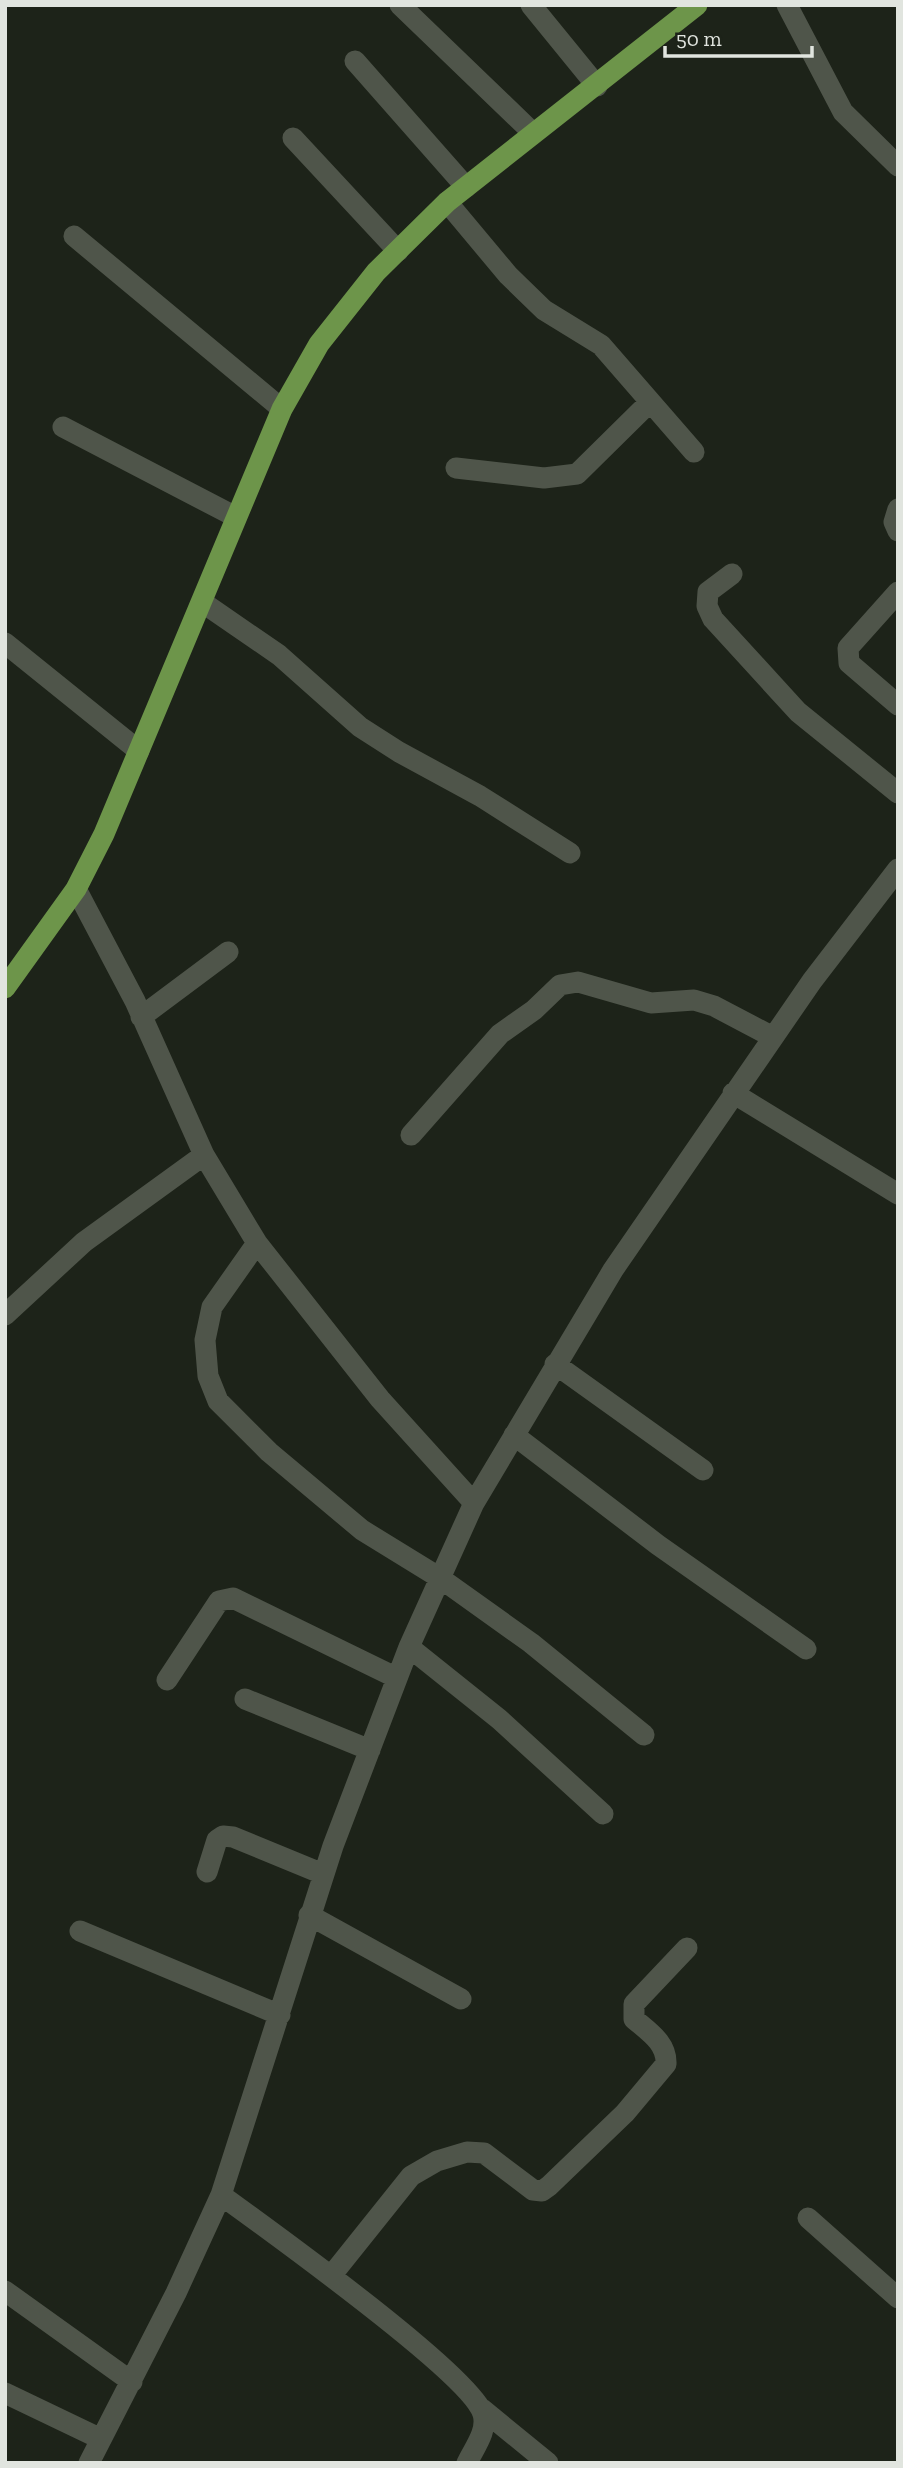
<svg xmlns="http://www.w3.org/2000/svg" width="903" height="2468" viewBox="0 0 903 2468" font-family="'Zilla Slab',serif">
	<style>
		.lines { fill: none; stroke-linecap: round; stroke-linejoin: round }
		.minor { stroke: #4f554a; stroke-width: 21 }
		.major { stroke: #6d954a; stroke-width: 21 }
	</style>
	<rect width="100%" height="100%" fill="#1d2319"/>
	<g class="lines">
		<path class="minor" d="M 400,5 L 533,133
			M 531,5 L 597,86
			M 787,5 L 843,112 L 898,166
			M 355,61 L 466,187
			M 293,138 L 398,251
			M 447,202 L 508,275 L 544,310 L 601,345 L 694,452
			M 74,236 L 282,409
			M 63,427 L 236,517
			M 456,468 L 544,478 L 577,474 L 650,402
			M 898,509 L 894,522 L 898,531
			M 732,574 L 708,592 L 707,606 L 713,619 L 798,712 L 898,793
			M 898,592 L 848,648 L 849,663 L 898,705
			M 202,602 L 279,655 L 360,727 L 399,752 L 480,796 L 570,853
			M 5,643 L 139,751
			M 76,889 L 135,1001 L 204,1155 L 257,1243 L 380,1399 L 474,1503
			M 141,1017 L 228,952
			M 733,1093 L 898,1194
			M 411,1135 L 500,1034 L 534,1010 L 560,985 L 578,982 L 651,1003 L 694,1000 L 714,1006 L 773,1037
			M 257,1243 L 212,1307 L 205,1340 L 208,1376 L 218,1401 L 269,1452 L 362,1530 L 440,1578 L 531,1643 L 644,1735
			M 5,1315 L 84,1242 L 204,1155
			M 555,1364 L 703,1470
			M 514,1435 L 658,1545 L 806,1649
			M 409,1647 L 499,1719 L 603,1814
			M 167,1680 L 219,1601 L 233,1598 L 397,1678
			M 245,1699 L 370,1750
			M 207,1872 L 217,1840 L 223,1836 L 233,1837 L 323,1874
			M 309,1915 L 461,1999
			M 80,1931 L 280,2015
			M 221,2195 C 265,2227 471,2375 483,2414 C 488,2431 474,2448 467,2463
			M 808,2218 L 898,2298
			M 331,2276 L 411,2176 L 437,2161 L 467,2152 L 484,2153 L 533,2190 L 542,2191 L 549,2186 L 625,2113 L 666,2064 C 667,2043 649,2032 634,2019 L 634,2004 L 687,1948
			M 5,2291 L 132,2382
			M 5,2393 L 101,2439
			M 482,2409 L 548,2463
			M 89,2463 L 176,2293 L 221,2195 L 333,1846 L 409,1647 L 474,1503 L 613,1270 L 812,981 L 898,869"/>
		<path class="major" d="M 5,988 L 76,889 L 104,834 L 282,409 L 319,344 L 376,272 L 447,202 L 697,5"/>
	</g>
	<rect width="903" height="2468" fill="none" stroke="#e1e5df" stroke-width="14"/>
	<path d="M665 46v10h147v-10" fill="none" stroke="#e1e5df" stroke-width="3.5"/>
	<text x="676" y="46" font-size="21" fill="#e1e5df" stroke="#1d2319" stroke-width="5" paint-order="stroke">50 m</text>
</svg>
